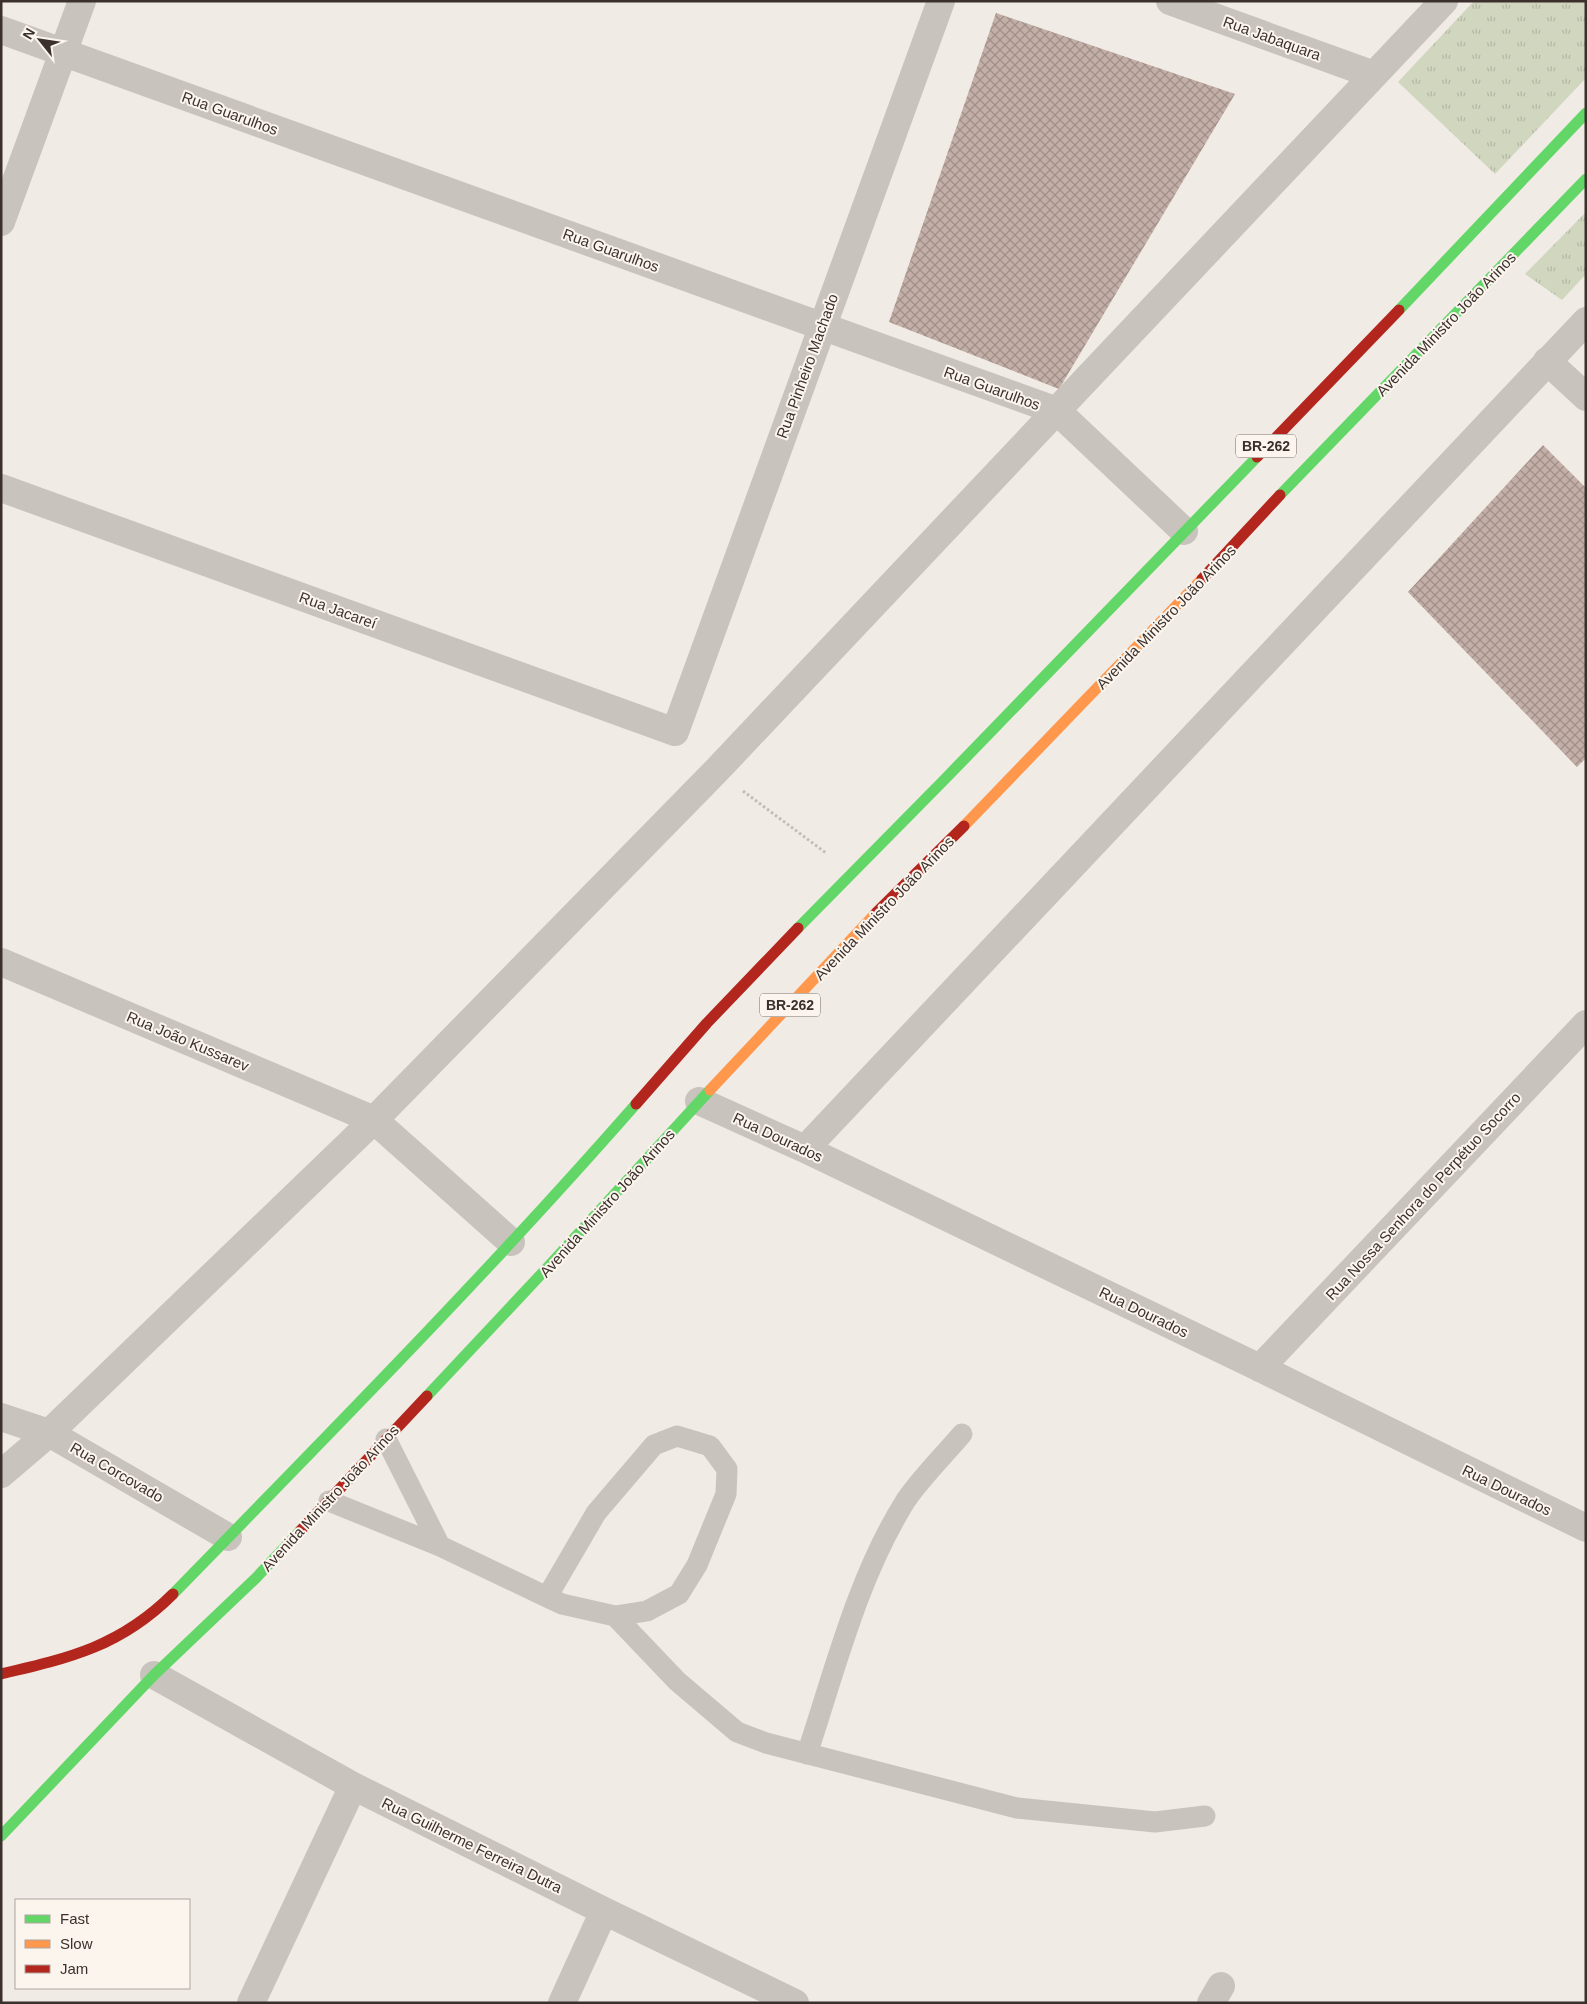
<svg xmlns="http://www.w3.org/2000/svg" width="1587" height="2004" viewBox="0 0 1587 2004" font-family="Arial,sans-serif">
	<style>
		.grass { fill: url(#grass-tufts) }
		.building { fill: url(#building-cross-hatch) }
		.lines { fill: none; stroke-linecap: round; stroke-linejoin: round }
		.path { stroke: #c2bbb6; stroke-width: 3; stroke-dasharray: 2.5 2.5; stroke-linecap: butt }
		.lane { stroke: #c9c3be; stroke-width: 21 }
		.street { stroke: #c9c3be; stroke-width: 28 }
		.fast { stroke: #63d668; stroke-width: 11 }
		.slow { stroke: #ff974d; stroke-width: 11 }
		.jam { stroke: #b3261e; stroke-width: 11 }
		.labels { text-anchor: middle; dominant-baseline: central; stroke-width: 4; stroke-linejoin: round; paint-order: stroke }
		.shield { fill: #fbf5ee; stroke: #756b66; stroke-width: 1 }
		.shield-label { font-size: 14px; font-weight: bold; fill: #3b302b }
		.street-label { font-size: 15px; fill: #3b302b; stroke: #fbf5ee }
	</style>
	<defs>
		<pattern id="grass-tufts" width="24" height="20" patternUnits="userSpaceOnUse" patternTransform="scale(1.25)"><rect width="24" height="20" fill="#d1d6bf"/><path d="M3 7l-1-3M5 7V3M7 7l1-3M15 17l-1-3M17 17v-4M19 17l1-3" fill="none" stroke="#b4b8a4"/></pattern>
		<pattern id="building-cross-hatch" width="8" height="8" patternUnits="userSpaceOnUse" patternTransform="scale(1.25)"><rect width="8" height="8" fill="#c3afa7"/><path d="M0 0l8 8M0 8l8-8" fill="none" stroke="#a08f88"/></pattern>
	</defs>
	<rect width="100%" height="100%" fill="#f0ebe5"/>
	<path class="grass" d="M 1474,1 L 1586,1 L 1586,78 L 1495,174 L 1398,82 Z
		M 1586,212 L 1586,274 L 1562,300 L 1525,274 Z"/>
	<path class="building" d="M 996,13 L 1235,94 L 1059,389 L 889,322 Z
		M 1543,445 L 1586,488 L 1586,758 L 1577,767 L 1408,592 Z"/>
	<g class="lines">
		<path class="path" d="M 743,791 L 826,853"/>
		<path class="lane" d="M 386,1439 L 440,1546
			M 329,1501 L 440,1546 L 547,1597 L 562,1604 L 615,1616 L 647,1611 L 679,1594 L 697,1565 L 726,1494 L 727,1469 L 710,1446 L 677,1436 L 654,1445 L 596,1513 L 547,1597
			M 615,1616 L 677,1681 L 737,1732 L 766,1743 L 1017,1808 L 1155,1822 L 1205,1816
			M 807,1754 C 835,1670 858,1576 906,1500 C 921,1478 945,1454 962,1434"/>
		<path class="street" d="M 1170,1 L 1374,75
			M 1,30 L 1057,411 L 1184,531
			M 1,222 L 82,1
			M 1547,361 L 1586,397
			M 1,488 L 675,732 L 941,1
			M 1,962 L 374,1120 L 511,1242
			M 699,1101 L 805,1149 L 1260,1368 L 1586,1528
			M 805,1149 L 1586,321
			M 1260,1368 L 1586,1024
			M 1,1417 L 49,1433 L 228,1537
			M 1,1474 L 49,1433 L 374,1120 L 716,771 L 1444,1
			M 154,1675 L 353,1786 L 604,1911 L 795,2003
			M 251,2003 L 353,1786
			M 562,2003 L 604,1911
			M 1211,2003 L 1221,1986"/>
		<path class="fast" d="M 1399,310 L 1586,113
			M 1280,495 L 1586,179
			M 798,928 L 945,779 L 1257,457
			M 427,1396 L 547,1268 L 710,1090
			M 173,1594 C 330,1433 488,1273 636,1104
			M 1,1836 L 154,1675 L 256,1578 L 300,1531"/>
		<path class="slow" d="M 964,826 L 1202,579
			M 710,1090 L 876,913"/>
		<path class="jam" d="M 1257,457 L 1399,310
			M 1202,579 L 1280,495
			M 876,913 L 964,826
			M 636,1104 L 707,1023 L 798,928
			M 300,1531 L 427,1396
			M 1,1674 C 70,1658 121,1646 173,1594"/>
	</g>
	<g class="labels">
		<g class="shield">
			<rect x="1236" y="434.5" width="60" height="23" rx="4"/>
			<rect x="760" y="993.5" width="60" height="23" rx="4"/>
		</g>
		<g class="shield-label">
			<text x="1266" y="446">BR-262</text>
			<text x="790" y="1005">BR-262</text>
		</g>
		<g class="street-label">
			<text transform="translate(1272 38) rotate(20)">Rua Jabaquara</text>
			<text transform="translate(230 113) rotate(20)">Rua Guarulhos</text>
			<text transform="translate(611 250) rotate(20)">Rua Guarulhos</text>
			<text transform="translate(1446 324) rotate(-46)">Avenida Ministro João Arinos</text>
			<text transform="translate(807 366) rotate(-70)">Rua Pinheiro Machado</text>
			<text transform="translate(992 388) rotate(20)">Rua Guarulhos</text>
			<text transform="translate(338 610) rotate(20)">Rua Jacareí</text>
			<text transform="translate(1166 617) rotate(-46)">Avenida Ministro João Arinos</text>
			<text transform="translate(884 908) rotate(-46)">Avenida Ministro João Arinos</text>
			<text transform="translate(188 1041) rotate(23)">Rua João Kussarev</text>
			<text transform="translate(778 1137) rotate(25)">Rua Dourados</text>
			<text transform="translate(1423 1196) rotate(-47)">Rua Nossa Senhora do Perpétuo Socorro</text>
			<text transform="translate(607 1203) rotate(-48)">Avenida Ministro João Arinos</text>
			<text transform="translate(1144 1312) rotate(26)">Rua Dourados</text>
			<text transform="translate(117 1472) rotate(30)">Rua Corcovado</text>
			<text transform="translate(1507 1490) rotate(26)">Rua Dourados</text>
			<text transform="translate(330 1498) rotate(-47)">Avenida Ministro João Arinos</text>
			<text transform="translate(472 1845) rotate(26)">Rua Guilherme Ferreira Dutra</text>
		</g>
	</g>
	<rect width="1587" height="2004" fill="none" stroke="#3b302b" stroke-width="5"/>
	<rect x="15" y="1899" width="175" height="90" fill="#fbf5ee" stroke="#aea6a0"/>
	<rect x="25" y="1915" width="25" height="8" fill="#63d668" stroke="#aea6a0"/>
	<text x="60" y="1924" font-size="15" fill="#3b302b">Fast</text>
	<rect x="25" y="1940" width="25" height="8" fill="#ff974d" stroke="#aea6a0"/>
	<text x="60" y="1949" font-size="15" fill="#3b302b">Slow</text>
	<rect x="25" y="1965" width="25" height="8" fill="#b3261e" stroke="#aea6a0"/>
	<text x="60" y="1974" font-size="15" fill="#3b302b">Jam</text>
	<g transform="translate(40 40) rotate(300)" stroke="#fbf5ee" stroke-width="4" paint-order="stroke">
	<path d="M0-4L9 19L0 12L-9 19Z" fill="#3b302b"/>
	<text y="-8" font-size="14" font-weight="bold" text-anchor="middle" fill="#3b302b">N</text>
	</g>
</svg>
